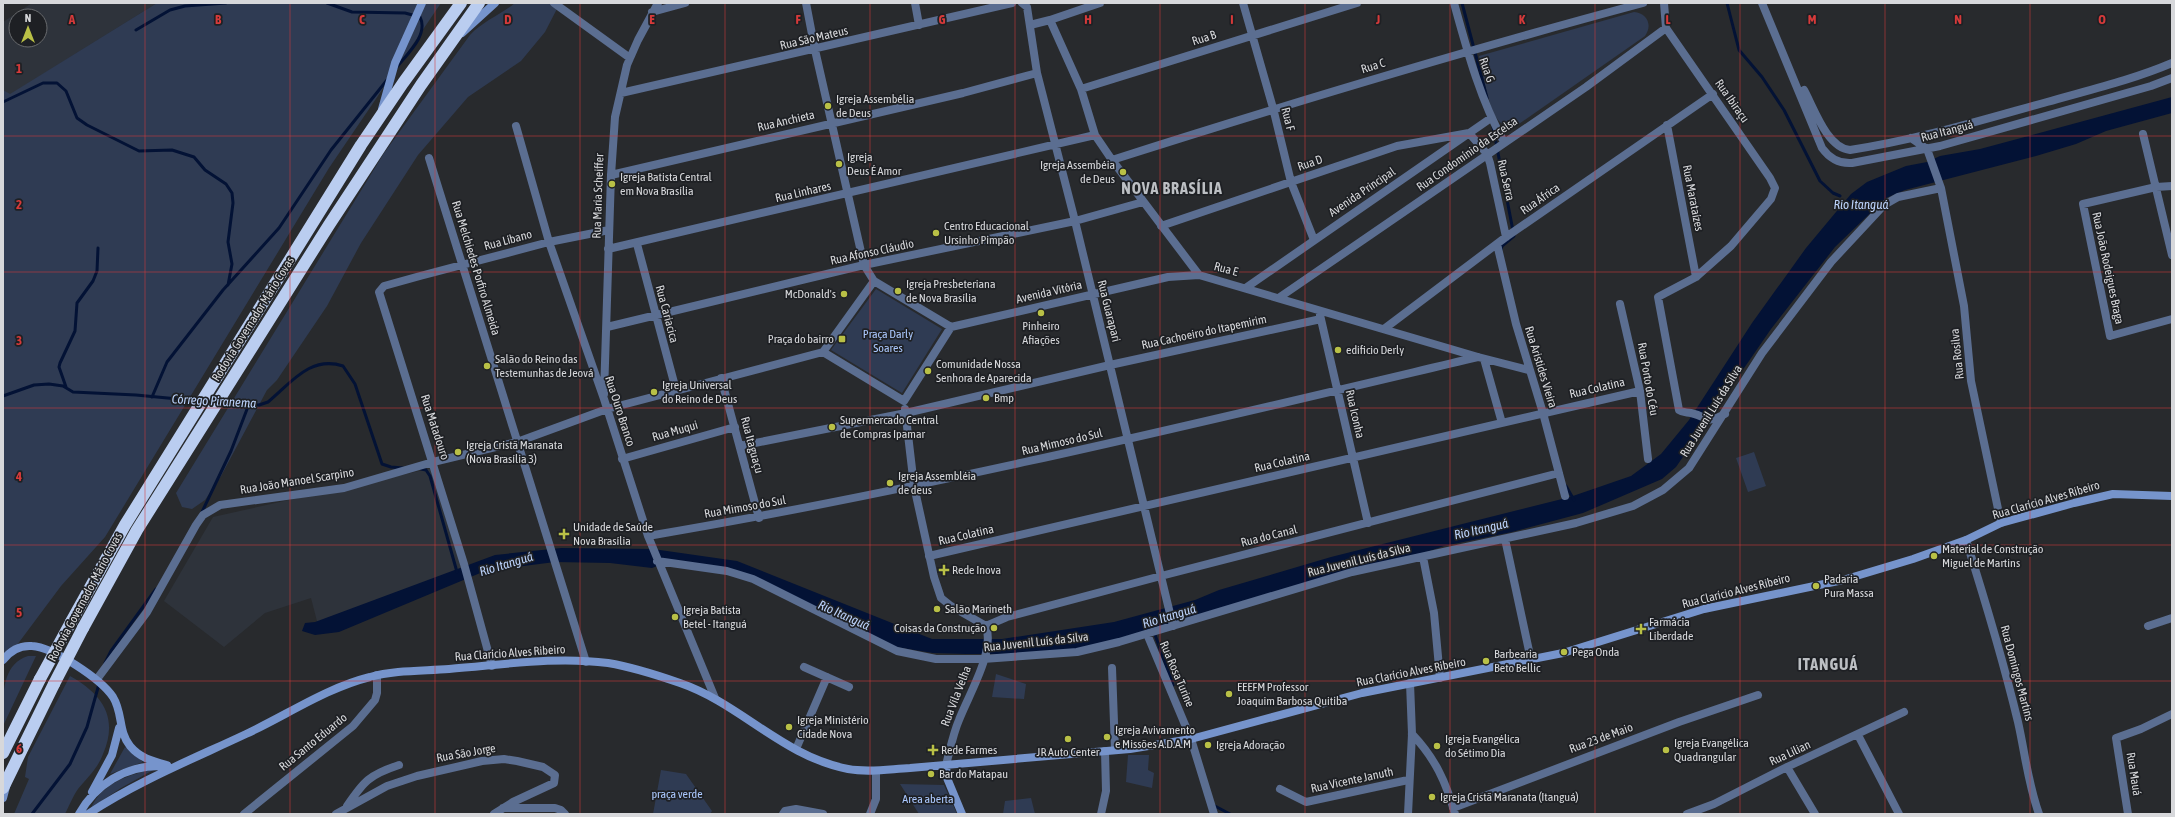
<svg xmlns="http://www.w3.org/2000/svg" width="2175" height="817" viewBox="0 0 2175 817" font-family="'Asap Condensed',sans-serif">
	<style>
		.built { fill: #2e333b; fill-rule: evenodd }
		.green { fill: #2f3b53 }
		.water { fill: #031235 }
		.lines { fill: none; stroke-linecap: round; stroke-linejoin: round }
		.stream { stroke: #031235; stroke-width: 3 }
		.street { stroke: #5b6e91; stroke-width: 8 }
		.secondary { stroke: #7694cc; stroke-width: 8 }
		.highway { stroke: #bacdf0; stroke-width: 12 }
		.highway-bridge { stroke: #bacdf0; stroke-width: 12 }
		.grid { fill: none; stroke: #d63a3a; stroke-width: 1; stroke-opacity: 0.55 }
		.poi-dot { fill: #b9c046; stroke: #1e2024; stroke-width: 1.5 }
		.labels { text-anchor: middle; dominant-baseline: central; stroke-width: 3.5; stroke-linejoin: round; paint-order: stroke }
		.street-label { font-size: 12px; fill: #d7d8db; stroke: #1e2024 }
		.poi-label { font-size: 12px; fill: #d7d8db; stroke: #1e2024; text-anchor: start }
		.park-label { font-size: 12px; fill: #abc8fe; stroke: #1e2024 }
		.water-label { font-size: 13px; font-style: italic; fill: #bbd2fa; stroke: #1e2024 }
		.district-label { font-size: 16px; font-weight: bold; letter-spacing: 1px; fill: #bcbfc3; stroke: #1e2024 }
		.grid-label { font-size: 13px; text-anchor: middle; font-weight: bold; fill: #d63a3a; stroke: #1e2024; stroke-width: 3.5; stroke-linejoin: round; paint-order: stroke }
	</style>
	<rect width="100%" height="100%" fill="#282a2d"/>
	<path class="built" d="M 32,3 L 157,3 L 3,99 L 3,22 ZM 16,16 L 40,16 L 40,40 L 16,40 Z
		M 433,468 L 467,578 L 319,629 L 311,598 L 265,613 L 224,647 L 164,601 L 213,517 Z"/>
	<path class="green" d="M 157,3 L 441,3 L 329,168 L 105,537 L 61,586 L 17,645 L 3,653 L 3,90 L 10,94 Z
		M 515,3 L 560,3 L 545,32 L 521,61 L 468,97 L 418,155 L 361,243 L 327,306 L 277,380 L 267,390 L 221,476 L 205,500 L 192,509 L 182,507 L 176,493 L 384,153 L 470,35 C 483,21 500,15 515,3 Z
		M 1634,12 C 1647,13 1653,25 1645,36 L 1516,126 C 1509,127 1503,126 1498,120 C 1488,107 1483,73 1479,56 Z
		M 876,289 L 942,329 L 902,393 L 831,350 Z
		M 1754,452 L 1766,486 L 1748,492 L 1736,458 Z
		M 28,656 L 36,656 L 3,726 C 3,699 0,665 28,656 Z
		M 996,674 L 1026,684 L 1024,699 L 992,697 Z
		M 70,676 C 102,694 119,717 103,754 C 98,768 87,778 78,789 C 73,796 69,806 65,814 L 14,814 L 29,779 L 25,777 L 28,757 Z
		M 125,747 L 143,762 L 110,774 Z
		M 1128,755 L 1149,755 L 1148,770 L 1154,773 L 1152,788 L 1126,782 Z
		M 155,769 L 121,788 L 91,808 C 102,783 130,774 155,769 Z
		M 661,770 L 686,774 L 712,811 L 710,814 L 653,814 Z
		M 900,784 L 944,785 L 957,814 L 919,814 Z
		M 1031,798 L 1035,814 L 1003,814 L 1005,801 Z"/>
	<path class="water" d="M 2172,97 L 2172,113 L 2106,131 L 2076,144 L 2036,156 L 1905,190 L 1886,198 L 1835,247 L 1771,329 L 1676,467 L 1662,479 L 1583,513 L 1512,532 L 1444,546 L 1415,556 L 1087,649 L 1036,654 L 966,654 L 933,653 L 896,647 L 747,575 L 665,563 L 652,568 L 610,563 L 555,562 L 485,571 L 339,632 L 315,635 L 302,631 L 305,623 L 315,622 L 495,555 L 561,548 L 653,549 L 737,561 L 932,639 L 1002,639 L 1114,622 L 1195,600 L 1219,590 L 1331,557 L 1570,497 L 1631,476 L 1661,454 L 1689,420 L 1752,323 L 1806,248 L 1851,194 L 1867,182 L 1906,166 L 1927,162 L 1940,156 L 1980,149 Z"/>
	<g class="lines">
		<path class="stream" d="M 327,3 L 352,12 L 405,13 L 420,17 C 429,35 407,54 396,68
			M 1462,3 L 1487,98
			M 1727,3 L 1739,50 L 1762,77 L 1784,110 L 1820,181 L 1833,193 L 1840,196
			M 136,30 L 170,10 L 185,6 L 226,3
			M 3,102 L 43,83 L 57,83 L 66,91 L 77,118 L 87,125 L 139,151 L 172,150 L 194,157 L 205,170 L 226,184 L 232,193 L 233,203 L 228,242 L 232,264 L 228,285
			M 1493,127 L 1514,236 L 1502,246 L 1501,250
			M 66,387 L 59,367 L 60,363 L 75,331 L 77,303 L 93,281 L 97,271 L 98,248
			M 3,396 L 34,385 L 49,384 L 63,386 L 73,392 L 136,395 L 199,401
			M 152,397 L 167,362 L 223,290 L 279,228 L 331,150 L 387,80
			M 222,402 L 259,405 L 268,402 C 290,384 310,355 343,366 L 355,384 L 382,464 L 391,467 L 403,468
			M 421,469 L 426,470 L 430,476 L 457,572
			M 1566,486 L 1574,500
			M 202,512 L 231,451 L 249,404
			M 1154,632 L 1173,685
			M 105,663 L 111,651 L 156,589
			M 1213,805 L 1230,814
			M 32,814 L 70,764 L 87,727 L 99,684"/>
		<path class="street" d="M 554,3 L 630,58
			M 806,3 L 815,50 L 864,265 L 874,281 L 951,327 L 904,401 L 823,352 L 874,281
			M 915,3 L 919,25
			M 1022,3 L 1027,7 L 1037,73 L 1075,221 L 1173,626
			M 1243,3 L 1273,108 L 1291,182 L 1314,240
			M 1454,3 C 1467,50 1480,99 1504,142
			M 1664,3 L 1666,28 L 1770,178 L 1775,188 L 1771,199 L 1731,246 L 1696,277 L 1658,297 L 1679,410 C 1683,413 1686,412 1691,413 C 1710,417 1702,425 1725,414
			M 1762,3 L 1822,148 C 1830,159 1839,164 1852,163 L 1940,146 L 2151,86 L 2172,78
			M 652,12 L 685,3
			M 1050,20 L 1100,3
			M 1030,25 L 1050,20 L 1081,89 L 1095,135 L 1112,160 L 1199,275 L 1478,357 L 1528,370
			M 1081,89 L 1357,3
			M 1804,90 C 1814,108 1827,148 1850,150 C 1917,140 1982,120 2047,102 C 2089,90 2132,80 2172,63
			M 621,93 L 1012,3
			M 1667,125 L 1696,277
			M 516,126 L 549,242 L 604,399 L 648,536 L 715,698
			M 2143,134 L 2172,255
			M 1911,138 L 1927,149 L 1941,188 L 1964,306 L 1971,381 L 2001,523
			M 429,158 L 586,662
			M 1112,160 C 1288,104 1464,51 1643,3
			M 611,175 L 963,93 L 1037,73
			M 2172,186 L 2156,187 L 2083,204 L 2110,336 L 2172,319
			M 1161,226 L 1397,146 L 1469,133 L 1487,154 L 1490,163 L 1506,237
			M 637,244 L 676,390
			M 1497,244 L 1516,324 L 1543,413 L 1565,496
			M 608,249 L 1095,135
			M 1247,287 L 1491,118
			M 1280,297 L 1586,87 L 1666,28
			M 1620,304 L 1640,391 L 1648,459
			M 1320,315 L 1368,523
			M 607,327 L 864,265 L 1075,221 L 1143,202
			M 951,327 L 1168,277 L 1199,275
			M 1384,329 L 1506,237 L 1713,94
			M 1484,359 L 1502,423
			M 721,378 L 759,518
			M 604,394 L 611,175 L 615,117 L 627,65 L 638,40 L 658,3
			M 905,409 L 914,486 L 934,577 L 941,598 L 951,606 L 986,626 C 995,652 969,694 959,720 C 953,734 950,750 946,765
			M 740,446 L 906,413 L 1110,365 L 1321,319
			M 622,459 L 735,427
			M 648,536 C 927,489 1203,422 1478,357
			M 1505,539 L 1531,660
			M 1966,540 C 1985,600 2003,660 2018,722 C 2025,753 2028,784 2039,814
			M 929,556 L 1640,391
			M 1423,557 L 1434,613 L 1440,678
			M 657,561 L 727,571 L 753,579 L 897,651 L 936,659 L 983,659 L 1077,652 L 1119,642 L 1352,572 L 1576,523 L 1633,506 L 1663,490 L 1689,468 L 1762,353 L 1831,262 L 1884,205 L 1898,197 L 1941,188
			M 986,626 L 1007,617 L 1161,576 L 1559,473
			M 2148,626 L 2172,618
			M 1147,634 L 1191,739 L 1214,814
			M 492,666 L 464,564 L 379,292 L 384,286 L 420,276 L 549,242 L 609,230
			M 804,667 L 849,687
			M 1112,668 L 1115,750
			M 97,679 L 147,612 L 196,525 L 203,515 L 220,505 L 344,488 L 433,462 L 517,442 L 607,409 L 823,352
			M 1412,734 C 1435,758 1446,782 1455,814
			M 1858,735 L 1899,814
			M 796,749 L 827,677
			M 1787,767 L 1815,814
			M 1280,789 L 1306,802 L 1408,780
			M 347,806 C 364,781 369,775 399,765
			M 503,808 L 555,808 L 561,810 L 565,814
			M 1453,808 L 1679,722 L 1758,695
			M 244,814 L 353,726 L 375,700 L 377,693 L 377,675
			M 336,814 L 387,786 L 417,776 L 482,761 L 504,759 L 517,761 L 543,767 L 555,775 L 554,783 L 513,802 L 494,814
			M 783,814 L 785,811 L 796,809 L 823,814
			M 870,814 L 876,799 L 876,771
			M 1101,814 L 1106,791 L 1105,751
			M 1408,814 L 1412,734 L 1410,683
			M 1687,814 L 1714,804 L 1787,767 L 1904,712
			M 2128,814 L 2116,738 L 2141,729 L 2172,714"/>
		<path class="secondary" d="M 462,33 L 495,3
			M 382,109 L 395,63 L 422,3
			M 3,660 C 10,651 19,645 32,646 C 53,647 101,679 113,697 C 123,713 118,731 130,746 C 140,758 152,761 167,765
			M 946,765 L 947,778 L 962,814
			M 92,792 L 112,755 L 119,728
			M 3,798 L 7,783
			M 79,814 C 96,784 125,766 160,766
			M 88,814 C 138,781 193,759 246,734 C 287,715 326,688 370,677 C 395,670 423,671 449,669 C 502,665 555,656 608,663 C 632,667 657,675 680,683 C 741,704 782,756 848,769 C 869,773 890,769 910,768 L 1130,749 L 1191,739 L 1362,693 L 1563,653 L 1704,609 L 1843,580 L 1913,559 L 1966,540 L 2001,523 L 2074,503 L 2113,494 L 2172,496"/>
		<path class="highway" d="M 71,622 L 125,525 L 361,145 L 403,83 L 461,3
			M 83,628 L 137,530 L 329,225 L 421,85 L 479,3
			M 3,753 L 40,679
			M 3,788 L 54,684"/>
		<path class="highway-bridge" d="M 40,679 L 71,622
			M 54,684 L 83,628"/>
	</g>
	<path class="grid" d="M 145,3 L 145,814M 290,3 L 290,814M 435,3 L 435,814M 580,3 L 580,814M 725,3 L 725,814M 870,3 L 870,814M 1015,3 L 1015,814M 1160,3 L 1160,814M 1305,3 L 1305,814M 1450,3 L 1450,814M 1595,3 L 1595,814M 1740,3 L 1740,814M 1885,3 L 1885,814M 2030,3 L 2030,814M 3,136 L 2172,136M 3,272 L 2172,272M 3,408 L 2172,408M 3,545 L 2172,545M 3,681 L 2172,681"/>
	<g class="poi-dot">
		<circle cx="828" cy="106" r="4"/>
		<circle cx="839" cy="164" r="4"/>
		<circle cx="1123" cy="172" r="4"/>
		<circle cx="612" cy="184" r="4"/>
		<circle cx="936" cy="233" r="4"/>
		<circle cx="898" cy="291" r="4"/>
		<circle cx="844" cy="294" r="4"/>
		<circle cx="1041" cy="313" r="4"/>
		<rect x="838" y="335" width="8" height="8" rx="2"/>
		<circle cx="1338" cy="350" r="4"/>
		<circle cx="487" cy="366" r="4"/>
		<circle cx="928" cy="371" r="4"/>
		<circle cx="654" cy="392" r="4"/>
		<circle cx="986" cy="398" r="4"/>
		<circle cx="832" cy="427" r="4"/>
		<circle cx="458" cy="452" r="4"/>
		<circle cx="890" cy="483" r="4"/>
		<path d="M562 528h4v4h4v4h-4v4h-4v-4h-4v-4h4z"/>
		<circle cx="1934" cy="556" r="4"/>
		<path d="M942 564h4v4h4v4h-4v4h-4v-4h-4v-4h4z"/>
		<circle cx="1816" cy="586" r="4"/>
		<circle cx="937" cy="609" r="4"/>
		<circle cx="675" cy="617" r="4"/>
		<circle cx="994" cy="628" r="4"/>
		<path d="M1639 623h4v4h4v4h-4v4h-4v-4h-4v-4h4z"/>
		<circle cx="1564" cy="652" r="4"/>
		<circle cx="1486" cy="661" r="4"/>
		<circle cx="1229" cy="694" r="4"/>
		<circle cx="789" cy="727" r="4"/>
		<circle cx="1107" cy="737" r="4"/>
		<circle cx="1068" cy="739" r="4"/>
		<circle cx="1208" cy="745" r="4"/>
		<circle cx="1437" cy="746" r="4"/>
		<path d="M931 744h4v4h4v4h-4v4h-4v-4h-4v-4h4z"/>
		<circle cx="1666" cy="750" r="4"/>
		<circle cx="931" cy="774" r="4"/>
		<circle cx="1432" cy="797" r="4"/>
	</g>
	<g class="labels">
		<g class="street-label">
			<text transform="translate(814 38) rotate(-13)">Rua São Mateus</text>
			<text transform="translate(1204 38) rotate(-18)">Rua B</text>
			<text transform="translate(1373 66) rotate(-17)">Rua C</text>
			<text transform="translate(1487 70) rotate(71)">Rua G</text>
			<text transform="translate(1732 101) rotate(55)">Rua Ibiraçu</text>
			<text transform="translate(1288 119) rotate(76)">Rua F</text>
			<text transform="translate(786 121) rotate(-13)">Rua Anchieta</text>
			<text transform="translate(1947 131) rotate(-15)">Rua Itanguá</text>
			<text transform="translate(1467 154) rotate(-35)">Rua Condomínio da Escelsa</text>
			<text transform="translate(1310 163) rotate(-19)">Rua D</text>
			<text transform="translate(1506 180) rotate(77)">Rua Serra</text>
			<text transform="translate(803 192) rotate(-13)">Rua Linhares</text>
			<text transform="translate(1362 192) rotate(-34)">Avenida Principal</text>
			<text transform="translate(598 196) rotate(-88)">Rua Maria Scheiffer</text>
			<text transform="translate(1693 198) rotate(79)">Rua Marataízes</text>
			<text transform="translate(1540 199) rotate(-35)">Rua África</text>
			<text transform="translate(508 240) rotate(-15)">Rua Líbano</text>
			<text transform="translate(872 252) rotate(-12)">Rua Afonso Cláudio</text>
			<text transform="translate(476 268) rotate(73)">Rua Melchiedes Porfiro Almeida</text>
			<text transform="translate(2108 268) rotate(78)">Rua João Rodeigues Braga</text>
			<text transform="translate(1226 269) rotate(15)">Rua E</text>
			<text transform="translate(1049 292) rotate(-13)">Avenida Vitória</text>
			<text transform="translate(1109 311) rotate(76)">Rua Guarapari</text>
			<text transform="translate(667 314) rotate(75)">Rua Cariacica</text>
			<text transform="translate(253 319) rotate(-58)">Rodovia Governador Mário Covas</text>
			<text transform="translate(1204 332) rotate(-12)">Rua Cachoeiro do Itapemirim</text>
			<text transform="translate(1957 354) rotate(-96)">Rua Rosilva</text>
			<text transform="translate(1541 367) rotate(73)">Rua Aristides Vieira</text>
			<text transform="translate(1648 379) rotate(80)">Rua Porto do Céu</text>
			<text transform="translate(1597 388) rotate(-13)">Rua Colatina</text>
			<text transform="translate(620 411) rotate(72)">Rua Ouro Branco</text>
			<text transform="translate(1711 411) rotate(-58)">Rua Juvenil Luís da Silva</text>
			<text transform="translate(1355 414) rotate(77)">Rua Iconha</text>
			<text transform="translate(435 427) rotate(72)">Rua Matadouro</text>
			<text transform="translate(675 431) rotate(-16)">Rua Muqui</text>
			<text transform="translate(1062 442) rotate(-13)">Rua Mimoso do Sul</text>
			<text transform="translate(752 445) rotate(75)">Rua Itaguaçu</text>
			<text transform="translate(1282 462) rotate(-13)">Rua Colatina</text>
			<text transform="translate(297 481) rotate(-9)">Rua João Manoel Scarpino</text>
			<text transform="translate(2046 500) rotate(-16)">Rua Clarício Alves Ribeiro</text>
			<text transform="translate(745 507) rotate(-10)">Rua Mimoso do Sul</text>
			<text transform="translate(966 535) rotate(-13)">Rua Colatina</text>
			<text transform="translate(1269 536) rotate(-14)">Rua do Canal</text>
			<text transform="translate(1359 560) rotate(-14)">Rua Juvenil Luís da Silva</text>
			<text transform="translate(1736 591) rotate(-14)">Rua Clarício Alves Ribeiro</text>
			<text transform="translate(85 597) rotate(-62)">Rodovia Governador Mário Covas</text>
			<text transform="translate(1036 642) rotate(-6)">Rua Juvenil Luís da Silva</text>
			<text transform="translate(510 653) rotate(-4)">Rua Clarício Alves Ribeiro</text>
			<text transform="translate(1411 672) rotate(-11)">Rua Clarício Alves Ribeiro</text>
			<text transform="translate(2017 673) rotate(75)">Rua Domingos Martins</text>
			<text transform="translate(1177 674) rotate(67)">Rua Rosa Turine</text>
			<text transform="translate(956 696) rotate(-69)">Rua Vila Velha</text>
			<text transform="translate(1601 738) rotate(-20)">Rua 23 de Maio</text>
			<text transform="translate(313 742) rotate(-39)">Rua Santo Eduardo</text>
			<text transform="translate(466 753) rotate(-10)">Rua São Jorge</text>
			<text transform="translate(1790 753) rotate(-25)">Rua Lilian</text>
			<text transform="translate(2134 774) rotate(81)">Rua Mauá</text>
			<text transform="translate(1352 780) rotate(-12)">Rua Vicente Januth</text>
		</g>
		<g class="poi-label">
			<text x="836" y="99">Igreja Assembélia<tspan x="836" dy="14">de Deus</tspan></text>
			<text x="847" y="157">Igreja<tspan x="847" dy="14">Deus É Amor</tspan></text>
			<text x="1115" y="165" text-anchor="end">Igreja Assembéia<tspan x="1115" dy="14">de Deus</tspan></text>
			<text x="620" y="177">Igreja Batista Central<tspan x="620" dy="14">em Nova Brasília</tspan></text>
			<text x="944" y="226">Centro Educacional<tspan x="944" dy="14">Ursinho Pimpão</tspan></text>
			<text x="906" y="284">Igreja Presbeteriana<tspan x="906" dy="14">de Nova Brasília</tspan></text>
			<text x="836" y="294" text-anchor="end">McDonald's</text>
			<text x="1041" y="326" text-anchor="middle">Pinheiro<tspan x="1041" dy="14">Afiações</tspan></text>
			<text x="834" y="339" text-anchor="end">Praça do bairro</text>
			<text x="1346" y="350">edificio Derly</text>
			<text x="495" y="359">Salão do Reino das<tspan x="495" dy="14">Testemunhas de Jeová</tspan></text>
			<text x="936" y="364">Comunidade Nossa<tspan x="936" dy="14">Senhora de Aparecida</tspan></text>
			<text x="662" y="385">Igreja Universal<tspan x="662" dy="14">do Reino de Deus</tspan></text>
			<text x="994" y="398">Bmp</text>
			<text x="840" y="420">Supermercado Central<tspan x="840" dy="14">de Compras Ipamar</tspan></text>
			<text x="466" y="445">Igreja Cristã Maranata<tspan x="466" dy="14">(Nova Brasília 3)</tspan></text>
			<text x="898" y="476">Igreja Assembléia<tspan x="898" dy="14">de deus</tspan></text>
			<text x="573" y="527">Unidade de Saúde<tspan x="573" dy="14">Nova Brasília</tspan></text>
			<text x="1942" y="549">Material de Construção<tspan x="1942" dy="14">Miguel de Martins</tspan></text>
			<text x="952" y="570">Rede Inova</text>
			<text x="1824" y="579">Padaria<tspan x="1824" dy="14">Pura Massa</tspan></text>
			<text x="945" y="609">Salão Marineth</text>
			<text x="683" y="610">Igreja Batista<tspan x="683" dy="14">Betel - Itanguá</tspan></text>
			<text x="1649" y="622">Farmácia<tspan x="1649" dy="14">Liberdade</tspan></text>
			<text x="986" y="628" text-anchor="end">Coisas da Construção</text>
			<text x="1572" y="652">Pega Onda</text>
			<text x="1494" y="654">Barbearia<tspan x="1494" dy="14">Beto Bellic</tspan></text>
			<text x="1237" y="687">EEEFM Professor<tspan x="1237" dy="14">Joaquim Barbosa Quitiba</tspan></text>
			<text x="797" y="720">Igreja Ministério<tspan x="797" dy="14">Cidade Nova</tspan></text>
			<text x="1115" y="730">Igreja Avivamento<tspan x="1115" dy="14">e Missões A.D.A.M</tspan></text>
			<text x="1445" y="739">Igreja Evangélica<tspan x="1445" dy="14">do Sétimo Dia</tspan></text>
			<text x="1674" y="743">Igreja Evangélica<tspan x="1674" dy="14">Quadrangular</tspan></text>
			<text x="1216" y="745">Igreja Adoração</text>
			<text x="941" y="750">Rede Farmes</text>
			<text x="1068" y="752" text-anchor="middle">JR Auto Center</text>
			<text x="939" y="774">Bar do Matapau</text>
			<text x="1440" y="797">Igreja Cristã Maranata (Itanguá)</text>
		</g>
		<g class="park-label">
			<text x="888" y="334">Praça Darly<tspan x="888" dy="14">Soares</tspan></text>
			<text x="677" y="794">praça verde</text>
			<text x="928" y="799">Area aberta</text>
		</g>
		<g class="water-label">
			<text x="1861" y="204">Rio Itanguá</text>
			<text transform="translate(214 401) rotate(3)">Córrego Piranema</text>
			<text transform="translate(1481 529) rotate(-13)">Rio Itanguá</text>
			<text transform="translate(506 564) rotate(-17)">Rio Itanguá</text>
			<text transform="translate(844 615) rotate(24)">Rio Itanguá</text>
			<text transform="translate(1169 616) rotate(-17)">Rio Itanguá</text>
		</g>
		<g class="district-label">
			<text x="1172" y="188">NOVA BRASÍLIA</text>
			<text x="1828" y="664">ITANGUÁ</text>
		</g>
	</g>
	<g class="grid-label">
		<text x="72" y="24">A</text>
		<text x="218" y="24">B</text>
		<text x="362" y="24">C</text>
		<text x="508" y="24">D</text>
		<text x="652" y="24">E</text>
		<text x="798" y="24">F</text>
		<text x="942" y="24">G</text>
		<text x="1088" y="24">H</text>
		<text x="1232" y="24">I</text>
		<text x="1378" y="24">J</text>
		<text x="1522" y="24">K</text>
		<text x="1668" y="24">L</text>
		<text x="1812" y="24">M</text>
		<text x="1958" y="24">N</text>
		<text x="2102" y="24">O</text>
		<text x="19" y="73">1</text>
		<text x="19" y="209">2</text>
		<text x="19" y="345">3</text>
		<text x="19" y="481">4</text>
		<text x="19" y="617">5</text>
		<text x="19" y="753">6</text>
	</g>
	<rect width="2175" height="817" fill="none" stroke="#d7d8db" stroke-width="8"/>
	<g transform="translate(28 28)"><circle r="19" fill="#1e2024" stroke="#686a6d"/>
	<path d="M0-3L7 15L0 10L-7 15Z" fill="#b9c046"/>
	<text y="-6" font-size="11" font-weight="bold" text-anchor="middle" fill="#d7d8db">N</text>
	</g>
</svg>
